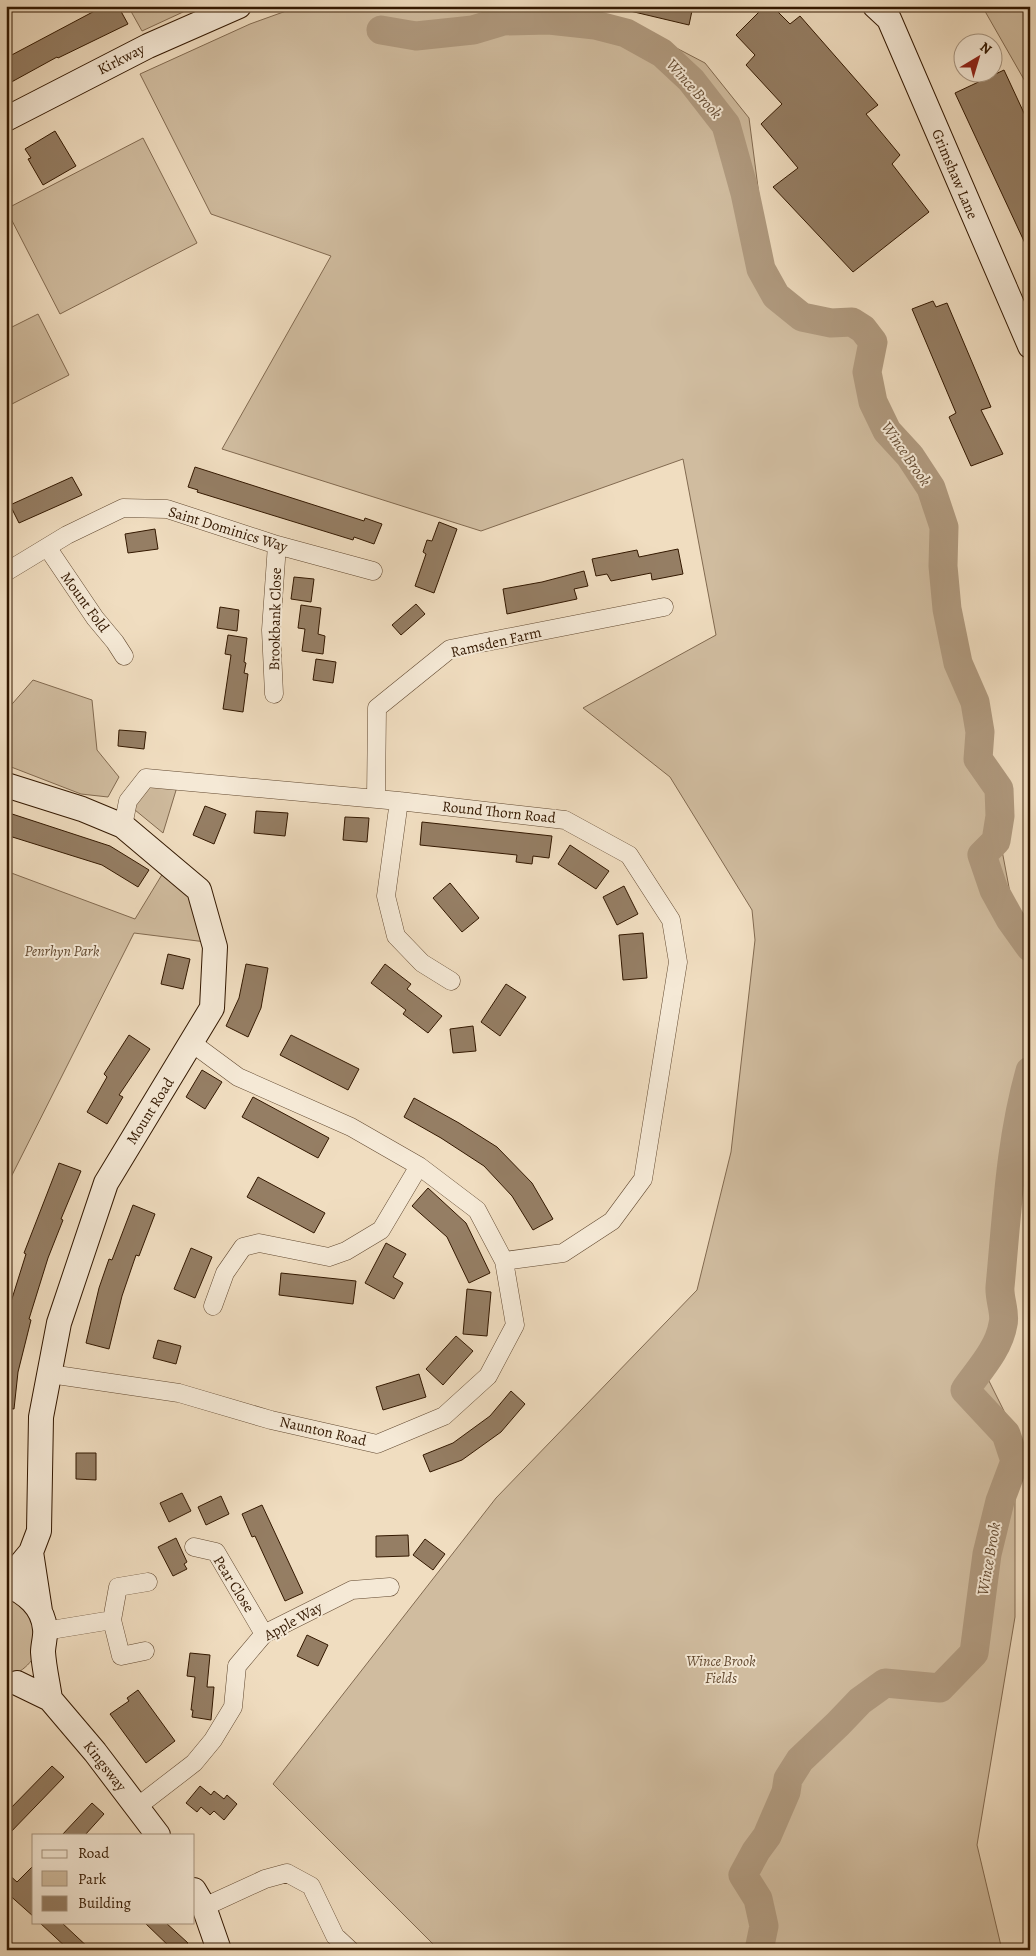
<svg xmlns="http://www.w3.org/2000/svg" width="1036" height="1956" viewBox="0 0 1036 1956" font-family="Alegreya,serif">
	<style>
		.green { fill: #d0bc9f; stroke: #826a50 }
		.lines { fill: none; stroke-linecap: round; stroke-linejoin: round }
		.river { stroke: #b09a7f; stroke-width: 29 }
		.building { fill: #957e64; stroke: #331800 }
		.street-casing { stroke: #624930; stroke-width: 19 }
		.secondary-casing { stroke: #331800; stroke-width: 26 }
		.street { stroke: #f5e9d6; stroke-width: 18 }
		.secondary { stroke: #f5e9d6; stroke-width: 24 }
		.labels { text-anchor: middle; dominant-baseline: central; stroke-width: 4; stroke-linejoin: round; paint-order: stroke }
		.street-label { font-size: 15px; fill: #331800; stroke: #f5e9d6 }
		.park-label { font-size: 15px; font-style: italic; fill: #624930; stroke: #f5e9d6 }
		.water-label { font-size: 16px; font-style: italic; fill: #654c33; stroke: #f5e9d6 }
	</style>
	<rect width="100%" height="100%" fill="#f0ddc0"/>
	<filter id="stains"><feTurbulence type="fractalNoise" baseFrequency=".004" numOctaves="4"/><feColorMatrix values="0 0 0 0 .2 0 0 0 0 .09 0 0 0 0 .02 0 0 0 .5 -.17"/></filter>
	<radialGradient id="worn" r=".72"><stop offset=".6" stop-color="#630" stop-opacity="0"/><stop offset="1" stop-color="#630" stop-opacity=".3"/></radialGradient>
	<path class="green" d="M 128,6 L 196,6 L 142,31 Z
		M 300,6 L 574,6 L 642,30 L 705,63 L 749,118 L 766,249 L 784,297 L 829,316 L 866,320 L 884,347 L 875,386 L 895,427 L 931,467 L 947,513 L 953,598 L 963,662 L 979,701 L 985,738 L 982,758 L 1004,789 L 1006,819 L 1001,845 L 1011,898 L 1030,931 L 1030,1104 L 1018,1169 L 1008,1243 L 1009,1303 L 1011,1329 L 984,1371 L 1023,1449 L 1015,1488 L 1015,1617 L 977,1845 L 1002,1950 L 439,1950 L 273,1784 L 496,1498 L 697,1290 L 731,1152 L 755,940 L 752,910 L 670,777 L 583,708 L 716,635 L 683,459 L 481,531 L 222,449 L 331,256 L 211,214 L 140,74 L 250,24 Z
		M 982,6 L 1030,6 L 1030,90 Z
		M 143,138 L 197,243 L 60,314 L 6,209 Z
		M 38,314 L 69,375 L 6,407 L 6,330 Z
		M 33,680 L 92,700 L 97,750 L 119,777 L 108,797 L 81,794 L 6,765 L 6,711 Z
		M 149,786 L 177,787 L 163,833 L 135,810 L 137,796 Z
		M 166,868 L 194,892 L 206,942 L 134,933 L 6,1187 L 6,871 L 135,919 Z
		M 6,1596 L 29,1611 C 32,1621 36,1632 37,1642 C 39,1660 20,1673 6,1679 Z"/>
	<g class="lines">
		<path class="river" d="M 381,30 L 416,36 L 473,30 L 503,21 L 549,20 L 595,25 L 626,33 L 662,53 L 691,80 L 726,125 L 745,193 L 761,269 L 776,296 L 802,317 L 831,323 L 852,322 L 863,329 L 873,342 L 867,372 L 873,402 L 887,431 L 910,456 L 931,488 L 944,527 L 943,566 L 947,609 L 958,663 L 975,702 L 980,732 L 978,759 L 999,789 L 1000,816 L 996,841 L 982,855 L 994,890 L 1010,919 L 1030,947
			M 759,1950 L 764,1926 L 758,1899 L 743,1875 L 756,1851 L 767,1836 L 786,1792 L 788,1779 L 800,1760 L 838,1724 L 860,1701 L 885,1683 L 940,1688 L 974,1653 L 987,1554 L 1000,1501 L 1015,1461 L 1006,1434 L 965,1390 C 979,1370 999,1349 1003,1324 C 1006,1313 999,1299 1000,1287 C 1007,1214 1010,1142 1030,1071"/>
	</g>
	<path class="building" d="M 104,6 L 118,6 L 128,24 L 58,58 L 57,57 L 6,85 L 6,58 Z
		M 631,6 L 693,6 L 689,25 L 630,11 Z
		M 765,6 L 772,6 L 790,24 L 800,16 L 878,105 L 866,114 L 900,155 L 892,164 L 929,212 L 853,272 L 773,187 L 798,168 L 761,124 L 782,104 L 746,65 L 755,55 L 736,35 Z
		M 1004,70 L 1030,126 L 1030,254 L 955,93 Z
		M 55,131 L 76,166 L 43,185 L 28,159 L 31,158 L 25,149 Z
		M 933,301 L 936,307 L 947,303 L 991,407 L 981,410 L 1003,454 L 971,466 L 949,417 L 956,413 L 912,309 Z
		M 195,467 L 364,521 L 365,518 L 382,524 L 374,544 L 354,537 L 353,540 L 197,492 L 198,490 L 188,487 Z
		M 72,477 L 82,495 L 19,523 L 10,505 Z
		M 439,522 L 457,529 L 434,593 L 415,586 L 426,554 L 423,552 L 427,540 L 432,541 Z
		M 155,529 L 158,549 L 128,553 L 125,534 Z
		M 678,549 L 683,574 L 652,580 L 651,573 L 611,581 L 607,574 L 596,576 L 592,559 L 637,550 L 639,557 Z
		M 584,571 L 588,586 L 574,589 L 577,599 L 507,614 L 503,589 L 542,582 Z
		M 294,577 L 314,579 L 311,602 L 291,599 Z
		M 416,604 L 425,614 L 401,635 L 392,625 Z
		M 301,605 L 321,608 L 318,634 L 325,636 L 323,654 L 302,651 L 305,629 L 298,628 Z
		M 220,607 L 239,610 L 237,631 L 217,628 Z
		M 228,635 L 247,638 L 244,662 L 246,663 L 244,673 L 248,674 L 243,712 L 223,709 L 231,655 L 225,654 Z
		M 316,659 L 336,662 L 333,683 L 313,680 Z
		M 119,730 L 146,732 L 144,749 L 118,746 Z
		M 205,806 L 226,814 L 214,844 L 193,835 Z
		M 256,811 L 288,813 L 285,836 L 254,833 Z
		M 6,812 L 110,846 L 149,870 L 138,887 L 102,865 L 6,835 Z
		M 345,817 L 369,818 L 367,842 L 343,840 Z
		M 422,822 L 552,836 L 549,858 L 533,856 L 532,864 L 516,862 L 517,855 L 420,845 Z
		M 570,845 L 609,871 L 596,889 L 558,864 Z
		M 450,883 L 479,918 L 462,932 L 433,898 Z
		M 624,886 L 638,914 L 617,925 L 603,897 Z
		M 643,933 L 647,978 L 623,980 L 619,935 Z
		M 168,954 L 190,959 L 183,989 L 161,984 Z
		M 246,964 L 268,968 L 261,1008 L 248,1037 L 226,1026 L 239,998 Z
		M 385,964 L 411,984 L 407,989 L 442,1016 L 428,1033 L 403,1014 L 406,1010 L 371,983 Z
		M 506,984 L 526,997 L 500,1036 L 481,1022 Z
		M 473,1026 L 476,1051 L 453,1053 L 450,1029 Z
		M 129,1035 L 150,1049 L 119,1095 L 123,1097 L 107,1124 L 87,1112 L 107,1077 L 104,1074 Z
		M 291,1035 L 359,1069 L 348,1090 L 280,1055 Z
		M 202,1070 L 222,1082 L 205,1109 L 186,1097 Z
		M 253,1097 L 329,1138 L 318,1158 L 242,1117 Z
		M 414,1098 L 459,1123 L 497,1147 L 532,1183 L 553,1219 L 533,1230 L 512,1196 L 484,1166 L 441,1138 L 404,1117 Z
		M 59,1163 L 81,1171 L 61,1219 L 63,1220 L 48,1258 L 29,1319 L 31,1320 L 18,1372 L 14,1409 L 6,1408 L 6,1323 L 10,1305 L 26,1254 L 24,1253 Z
		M 258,1177 L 325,1213 L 314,1233 L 247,1197 Z
		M 428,1188 L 466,1223 L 490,1273 L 469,1283 L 447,1237 L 412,1206 Z
		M 133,1205 L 155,1214 L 139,1256 L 136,1255 L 122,1296 L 109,1349 L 86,1343 L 99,1288 L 109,1259 L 112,1260 Z
		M 386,1243 L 406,1254 L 393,1277 L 403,1283 L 394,1299 L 365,1283 Z
		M 191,1248 L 212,1257 L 195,1298 L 174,1289 Z
		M 281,1273 L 356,1281 L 353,1304 L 279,1295 Z
		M 467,1289 L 491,1292 L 487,1336 L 463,1334 Z
		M 456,1336 L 473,1351 L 443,1385 L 426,1369 Z
		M 158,1340 L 181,1346 L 176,1364 L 153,1358 Z
		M 419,1374 L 426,1397 L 383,1410 L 376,1387 Z
		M 511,1391 L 525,1404 L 501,1432 L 462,1460 L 430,1472 L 423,1455 L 453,1443 L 490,1416 Z
		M 76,1453 L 96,1453 L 96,1480 L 76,1479 Z
		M 182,1493 L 191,1511 L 169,1522 L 160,1503 Z
		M 221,1496 L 229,1514 L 206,1525 L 198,1507 Z
		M 262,1505 L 303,1593 L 285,1601 L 255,1536 L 252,1537 L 242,1514 Z
		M 408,1535 L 409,1556 L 376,1557 L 376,1536 Z
		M 176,1538 L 187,1562 L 184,1564 L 187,1569 L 173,1576 L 158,1547 Z
		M 425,1539 L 445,1554 L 433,1570 L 413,1555 Z
		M 307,1635 L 328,1645 L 318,1666 L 297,1656 Z
		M 190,1653 L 210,1655 L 207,1687 L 214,1687 L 211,1720 L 192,1717 L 193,1710 L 191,1710 L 195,1677 L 187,1676 Z
		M 138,1690 L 175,1741 L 146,1763 L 110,1714 L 129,1701 L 127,1698 Z
		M 52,1766 L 64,1777 L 6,1837 L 6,1813 Z
		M 200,1786 L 211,1795 L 214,1791 L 224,1799 L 227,1795 L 237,1804 L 224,1820 L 214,1811 L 210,1815 L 201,1807 L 197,1812 L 186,1803 Z
		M 92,1803 L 104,1814 L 85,1835 L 62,1835 Z
		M 34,1865 L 34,1917 L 6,1892 L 6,1872 L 17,1882 Z
		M 39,1922 L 61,1922 L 91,1950 L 69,1950 Z
		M 144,1922 L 165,1922 L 188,1943 L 181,1950 L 173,1950 Z"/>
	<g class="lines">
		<g class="street-casing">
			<path id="street" d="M 47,547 L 95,618 L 115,642 L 124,656
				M 6,572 L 67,535 L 123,508 L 167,509 L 277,545 L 373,571
				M 274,694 L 271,630 L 277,545
				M 376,799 L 377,708 L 450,649 L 664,607
				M 399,801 L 386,896 L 396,936 L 422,963 L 451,981
				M 123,826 L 128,801 L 146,778 L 399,801 L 565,820 L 629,855 L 671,920 L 678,962 L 643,1179 L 612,1221 L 563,1253 L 504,1261
				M 213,1306 L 225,1273 L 243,1247 L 259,1243 L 329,1257 L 346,1251 L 381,1230 L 419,1166
				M 50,1374 L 179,1393 L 271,1420 L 377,1444 L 444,1416 L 488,1376 L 515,1325 L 504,1261 L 477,1210 L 419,1166 L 351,1127 L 238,1077 L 192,1043
				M 194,1547 L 216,1552 L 264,1634
				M 45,1631 L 112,1620
				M 145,1651 L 121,1656 L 112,1620 L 118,1587 L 148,1582
				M 137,1807 L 194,1763 L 213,1740 L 233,1707 L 237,1666 L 264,1634 L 352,1590 L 390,1587
				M 204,1907 L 265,1879 L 287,1873 L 311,1886 L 335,1936 L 350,1950"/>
		</g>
		<g class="secondary-casing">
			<path id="secondary" d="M 875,6 L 889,19 L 1030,346
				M 6,119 L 148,46 L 239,6
				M 6,785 L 82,809 L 123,826 L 199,890 L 215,947 L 212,1008 L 106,1183 L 59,1323 L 41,1417 L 39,1531 L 31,1552 L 6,1582
				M 31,1552 L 40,1611
				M 6,1584 C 26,1593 43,1606 45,1629 C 46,1636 43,1645 43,1652 C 44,1668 48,1684 50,1699
				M 17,1683 L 50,1699 L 95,1752 L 158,1835
				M 194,1890 L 204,1907 L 219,1950"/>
		</g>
		<use href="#street" class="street"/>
		<use href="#secondary" class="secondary"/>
	</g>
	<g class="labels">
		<g class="street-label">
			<text transform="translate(121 59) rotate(-27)">Kirkway</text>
			<text transform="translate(955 174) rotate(67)">Grimshaw Lane</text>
			<text transform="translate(228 529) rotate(17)">Saint Dominics Way</text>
			<text transform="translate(85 602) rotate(54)">Mount Fold</text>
			<text transform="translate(275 619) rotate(-89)">Brookbank Close</text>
			<text transform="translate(496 642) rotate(-13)">Ramsden Farm</text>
			<text transform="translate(499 812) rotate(6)">Round Thorn Road</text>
			<text transform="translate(150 1111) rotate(-58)">Mount Road</text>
			<text transform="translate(323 1431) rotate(13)">Naunton Road</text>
			<text transform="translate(234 1584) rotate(58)">Pear Close</text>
			<text transform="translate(293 1621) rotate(-29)">Apple Way</text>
			<text transform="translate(105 1766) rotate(52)">Kingsway</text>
		</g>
		<g class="park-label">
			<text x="62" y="951">Penrhyn Park</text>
			<text x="721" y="1661">Wince Brook<tspan x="721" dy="17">Fields</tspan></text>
		</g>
		<g class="water-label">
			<text transform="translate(694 89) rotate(48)">Wince Brook</text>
			<text transform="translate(906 454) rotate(55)">Wince Brook</text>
			<text transform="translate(989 1559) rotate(-80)">Wince Brook</text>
		</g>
	</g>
	<rect width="1036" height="1956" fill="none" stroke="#f0ddc0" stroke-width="25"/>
	<rect x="8" y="8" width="1021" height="1941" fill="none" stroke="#331800" stroke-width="2.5"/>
	<rect x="12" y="12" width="1011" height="1931" fill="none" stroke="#331800"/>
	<rect x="32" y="1834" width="162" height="90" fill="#f5e9d6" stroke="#a79580"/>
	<rect x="42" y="1850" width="25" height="8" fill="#f5e9d6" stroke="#a79580"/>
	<text x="78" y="1858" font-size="15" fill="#331800">Road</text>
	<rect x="42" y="1871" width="25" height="15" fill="#d0bc9f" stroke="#a79580"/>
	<text x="78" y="1884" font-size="15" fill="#331800">Park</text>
	<rect x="42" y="1896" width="25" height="15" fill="#957e64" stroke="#a79580"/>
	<text x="78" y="1908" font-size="15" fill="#331800">Building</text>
	<g transform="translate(978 58) rotate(38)"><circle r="24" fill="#f5e9d6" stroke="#a79580"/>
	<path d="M0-4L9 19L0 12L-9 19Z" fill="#8f2418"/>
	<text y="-8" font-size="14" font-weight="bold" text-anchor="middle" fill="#331800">N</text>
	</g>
	<rect width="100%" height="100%" filter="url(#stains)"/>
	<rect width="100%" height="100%" fill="url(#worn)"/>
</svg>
